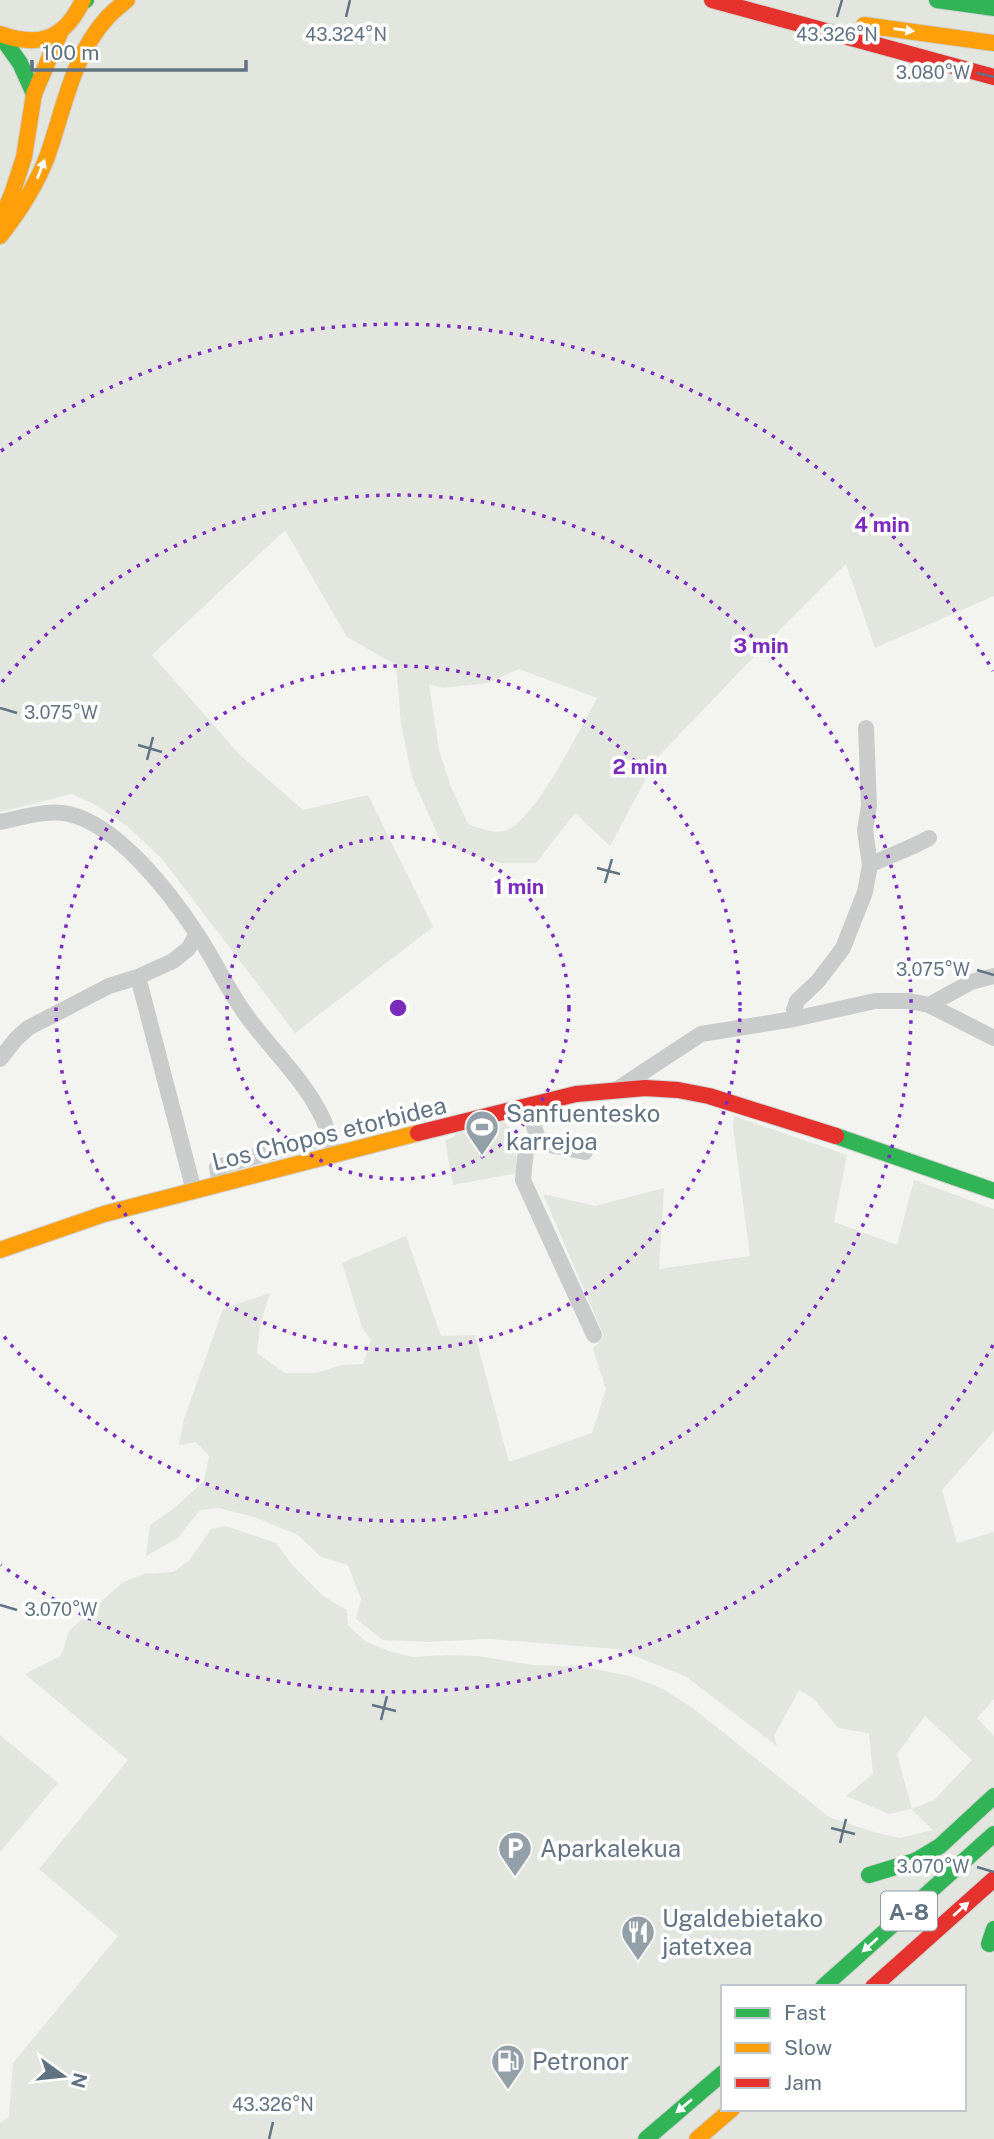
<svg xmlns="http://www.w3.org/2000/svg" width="994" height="2139" viewBox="0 0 994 2139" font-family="'Public Sans',sans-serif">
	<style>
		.green { fill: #e2e6de; fill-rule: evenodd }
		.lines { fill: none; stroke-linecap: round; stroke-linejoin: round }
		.fast-casing { stroke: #cfd1d0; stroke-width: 18 }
		.slow-casing { stroke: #cfd1d0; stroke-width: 18 }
		.jam-casing { stroke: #cfd1d0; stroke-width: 18 }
		.street { stroke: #cacccc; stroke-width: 16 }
		.fast { stroke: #30b455; stroke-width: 16 }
		.slow { stroke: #ff9f0a; stroke-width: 16 }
		.jam { stroke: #e5322d; stroke-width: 16 }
		.oneway { fill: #fff }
		.ticks { fill: none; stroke: #617382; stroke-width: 2.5 }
		.ring { fill: none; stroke: #7b2cbf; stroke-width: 3.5; stroke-dasharray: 3.5 7 }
		.labels { text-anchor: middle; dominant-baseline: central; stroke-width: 7; stroke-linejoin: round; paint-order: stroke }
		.shield { fill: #fff; stroke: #909da8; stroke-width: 2 }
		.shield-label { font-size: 23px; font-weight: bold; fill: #617382 }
		.poi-label { font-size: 24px; fill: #617382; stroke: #fff; text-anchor: start }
		.street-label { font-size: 24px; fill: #617382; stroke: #fff }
		.ticks-label { font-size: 18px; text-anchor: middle; fill: #617382; stroke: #fff; stroke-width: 7; stroke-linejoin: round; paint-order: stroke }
		.centre { fill: #7b2cbf; stroke: #fff; stroke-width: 3.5 }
		.ring-label { font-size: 21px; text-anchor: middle; font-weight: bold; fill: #7b2cbf; stroke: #fff; stroke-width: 7; stroke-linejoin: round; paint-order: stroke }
	</style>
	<rect width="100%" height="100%" fill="#f3f3f0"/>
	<path class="green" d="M 0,0 L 994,0 L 994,596 L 875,648 L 846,564 L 771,639 L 657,758 L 610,846 L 575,813 L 536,863 L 501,863 L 464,853 L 440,840 L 412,777 L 401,724 L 396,665 L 347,637 L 285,530 L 152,655 L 239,754 L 303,810 L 368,795 L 433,927 L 295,1033 L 162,859 L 127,826 L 96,805 L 72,794 L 0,812 ZM 519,669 L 597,698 C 582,726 534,822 505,831 C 494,834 478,828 468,824 L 451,787 L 439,750 L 429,684 L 443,688 L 488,683 Z
		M 734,1116 L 847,1155 L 834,1222 L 897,1245 L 914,1180 L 994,1209 L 994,1431 L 942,1490 L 957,1543 L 994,1532 L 994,1699 L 977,1718 L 994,1736 L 994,2139 L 0,2139 L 0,2123 L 9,2117 L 13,2063 L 118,1936 L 39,1869 L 128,1760 L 25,1674 L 61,1656 L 69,1631 L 123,1582 L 144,1574 L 173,1572 L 189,1561 L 211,1529 L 225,1526 L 276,1543 L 294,1567 L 323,1596 L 347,1610 L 348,1625 L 365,1641 L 391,1652 L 413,1657 L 447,1655 L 478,1656 L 533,1665 L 584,1667 L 630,1676 L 663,1689 L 694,1709 L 829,1817 L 877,1833 L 899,1838 L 933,1830 L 911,1809 L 889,1814 L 846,1796 L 873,1774 L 869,1733 L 838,1728 L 814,1699 L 799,1690 L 774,1736 L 777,1746 L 685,1676 L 617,1649 L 489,1639 L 426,1642 L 383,1640 L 356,1619 L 361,1599 L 348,1565 L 321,1557 L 298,1535 L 254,1517 L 219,1508 L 200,1510 L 178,1538 L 146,1556 L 150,1525 L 172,1510 L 204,1481 L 209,1456 L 196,1442 L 179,1445 L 184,1419 L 223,1309 L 270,1293 L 260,1326 L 257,1353 L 285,1373 L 317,1373 L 342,1365 L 363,1364 L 371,1340 L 362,1327 L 342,1263 L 406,1236 L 441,1336 L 475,1335 L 509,1462 L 592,1433 L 606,1389 L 593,1349 L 604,1336 L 543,1194 L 595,1206 L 664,1188 L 659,1269 L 750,1256 L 733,1127 ZM 925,1716 L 972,1760 L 934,1800 L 912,1809 L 897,1754 ZM 723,1987 L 964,1987 L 964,2109 L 723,2109 Z
		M 504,1122 C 519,1132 516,1156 517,1173 L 453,1185 L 445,1140 L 454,1137 L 456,1133 Z
		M 0,1735 L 58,1783 L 0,1852 Z"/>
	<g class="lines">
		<g class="fast-casing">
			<path id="fast" d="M 937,0 L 994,8
				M 82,2 L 86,0
				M 0,35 L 20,63 L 34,94
				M 836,1136 L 994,1191
				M 869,1875 L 915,1861 L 940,1846 L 994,1796
				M 989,1944 L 994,1929
				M 823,1987 L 994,1834
				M 646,2139 L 723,2073"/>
		</g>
		<g class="slow-casing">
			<path id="slow" d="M 864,25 L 994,43
				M 0,34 C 40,48 65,39 83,0
				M 0,222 L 12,194 L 24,157 L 34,94 L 60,33
				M 0,236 C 19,212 36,186 47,157 C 64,110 72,56 107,18 C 113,11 120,6 127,0
				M 0,1250 L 104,1214 L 418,1133
				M 697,2139 L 732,2109"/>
		</g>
		<g class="jam-casing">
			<path id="jam" d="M 712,0 L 994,77
				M 418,1133 L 576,1094 L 645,1088 L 678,1090 L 709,1096 L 836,1136
				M 873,1987 L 994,1879"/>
		</g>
		<path class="street" d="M 0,822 C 21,818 48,809 69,814 C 118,825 171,894 197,934 L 188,949 L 173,961 L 138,977 L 109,986 L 28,1028 L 16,1039 L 0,1059
			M 870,865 C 889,855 910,849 929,838
			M 197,934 C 214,959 226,987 244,1012 C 269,1048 304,1078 323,1119 C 328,1130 330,1143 333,1155
			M 138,977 L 194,1191
			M 929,1005 L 971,982 L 994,976
			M 794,1019 L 794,1010 L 797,1001 L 818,981 L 843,948 L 865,892 L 870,865 L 865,830 L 869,806 L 866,728
			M 619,1088 L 701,1034 L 794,1019 L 875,1001 L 909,1001 L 929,1005 L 994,1038
			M 528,1106 L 539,1143 L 585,1152
			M 539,1143 L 526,1149 L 523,1180 L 594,1335
			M 220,1184 L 217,1167 L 328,1137"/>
		<use href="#fast" class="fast"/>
		<use href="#slow" class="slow"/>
		<use href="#jam" class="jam"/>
	</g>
	<defs><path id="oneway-solid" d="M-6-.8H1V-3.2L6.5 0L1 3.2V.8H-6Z" transform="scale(1.75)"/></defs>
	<g class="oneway">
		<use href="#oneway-solid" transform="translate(904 30) rotate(8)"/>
		<use href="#oneway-solid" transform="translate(41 169) rotate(-69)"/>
		<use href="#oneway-solid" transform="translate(961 1909) rotate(-42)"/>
		<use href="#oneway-solid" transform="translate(870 1945) rotate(138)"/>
		<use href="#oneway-solid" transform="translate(684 2106) rotate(140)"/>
	</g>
	<path class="ticks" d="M 346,17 L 350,0M 837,17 L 842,0M 977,73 L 994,77M 0,708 L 17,713M 138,745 L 162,752M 147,760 L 153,737M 597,868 L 620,874M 605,883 L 612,859M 977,970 L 994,975M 0,1605 L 17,1610M 372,1705 L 396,1711M 381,1720 L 387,1696M 831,1828 L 855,1834M 840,1843 L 846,1819M 977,1867 L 994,1872M 269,2139 L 273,2122"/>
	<g class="ring">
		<circle cx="398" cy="1008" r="171"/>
		<circle cx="398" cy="1008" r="342"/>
		<path d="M2 682A513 513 0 1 1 2 1334"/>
		<path d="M993 1345A684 684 0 0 1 1 1565M1 451A684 684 0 0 1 993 671"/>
	</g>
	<defs>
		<g id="stadium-pin" transform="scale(1.75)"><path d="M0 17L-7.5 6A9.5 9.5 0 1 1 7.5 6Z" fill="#94a0a8" stroke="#fff"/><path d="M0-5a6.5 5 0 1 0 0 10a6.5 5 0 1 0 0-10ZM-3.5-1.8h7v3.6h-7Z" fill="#fff"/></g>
		<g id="parking-pin" transform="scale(1.75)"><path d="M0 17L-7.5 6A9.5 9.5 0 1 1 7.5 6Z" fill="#94a0a8" stroke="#fff"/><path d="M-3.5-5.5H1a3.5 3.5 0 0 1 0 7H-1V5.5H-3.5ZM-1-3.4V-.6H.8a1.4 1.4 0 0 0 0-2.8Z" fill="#fff"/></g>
		<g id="restaurant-pin" transform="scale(1.75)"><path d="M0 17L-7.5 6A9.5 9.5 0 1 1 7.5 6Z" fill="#94a0a8" stroke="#fff"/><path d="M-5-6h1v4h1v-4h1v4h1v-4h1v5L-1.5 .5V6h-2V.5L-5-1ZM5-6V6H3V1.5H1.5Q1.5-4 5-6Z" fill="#fff"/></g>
		<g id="fuel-pin" transform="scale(1.75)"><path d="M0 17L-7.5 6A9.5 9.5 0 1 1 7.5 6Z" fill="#94a0a8" stroke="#fff"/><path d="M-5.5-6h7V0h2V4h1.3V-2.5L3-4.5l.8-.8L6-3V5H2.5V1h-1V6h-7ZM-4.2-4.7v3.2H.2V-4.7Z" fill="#fff"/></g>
	</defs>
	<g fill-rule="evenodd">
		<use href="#stadium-pin" x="482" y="1127"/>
		<use href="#parking-pin" x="515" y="1848"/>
		<use href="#restaurant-pin" x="638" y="1932"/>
		<use href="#fuel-pin" x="508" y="2061"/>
	</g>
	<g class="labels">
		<rect class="shield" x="881" y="1891.5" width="56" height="39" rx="5"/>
		<g class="shield-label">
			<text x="909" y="1911">A-8</text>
		</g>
		<g class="poi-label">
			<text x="506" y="1113">Sanfuentesko<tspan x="506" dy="28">karrejoa</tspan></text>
			<text x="540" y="1848">Aparkalekua</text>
			<text x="662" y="1918">Ugaldebietako<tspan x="662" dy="28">jatetxea</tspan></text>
			<text x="532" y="2061">Petronor</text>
		</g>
		<g class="street-label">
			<text transform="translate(329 1133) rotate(-14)">Los Chopos etorbidea</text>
		</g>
	</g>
	<g class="ticks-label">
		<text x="346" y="41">43.324°N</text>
		<text x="837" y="41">43.326°N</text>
		<text x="933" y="79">3.080°W</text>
		<text x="61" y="719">3.075°W</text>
		<text x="933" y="976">3.075°W</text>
		<text x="61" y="1616">3.070°W</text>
		<text x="933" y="1873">3.070°W</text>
		<text x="273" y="2111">43.326°N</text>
	</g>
	<circle cx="398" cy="1008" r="10" class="centre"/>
	<g class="ring-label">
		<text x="882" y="532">4 min</text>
		<text x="761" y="653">3 min</text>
		<text x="640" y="774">2 min</text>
		<text x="519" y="894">1 min</text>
	</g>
	<rect x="721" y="1985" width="245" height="126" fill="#ffffff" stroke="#c0c7cd" stroke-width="2"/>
	<rect x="735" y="2008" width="35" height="10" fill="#30b455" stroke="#c0c7cd" stroke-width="2"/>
	<text x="784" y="2020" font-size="21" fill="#617382">Fast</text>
	<rect x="735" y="2043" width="35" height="10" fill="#ff9f0a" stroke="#c0c7cd" stroke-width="2"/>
	<text x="784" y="2055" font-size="21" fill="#617382">Slow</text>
	<rect x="735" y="2078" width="35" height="10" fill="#e5322d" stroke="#c0c7cd" stroke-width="2"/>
	<text x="784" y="2090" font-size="21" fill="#617382">Jam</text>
	<g transform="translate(63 2076) rotate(105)" stroke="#ffffff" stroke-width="5" paint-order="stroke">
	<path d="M0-5L12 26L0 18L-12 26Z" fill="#617382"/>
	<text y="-10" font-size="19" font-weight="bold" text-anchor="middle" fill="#617382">N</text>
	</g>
	<path d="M32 60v10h214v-10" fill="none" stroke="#617382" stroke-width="3.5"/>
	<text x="42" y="60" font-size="21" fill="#617382" stroke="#ffffff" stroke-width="5" paint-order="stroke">100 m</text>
</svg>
